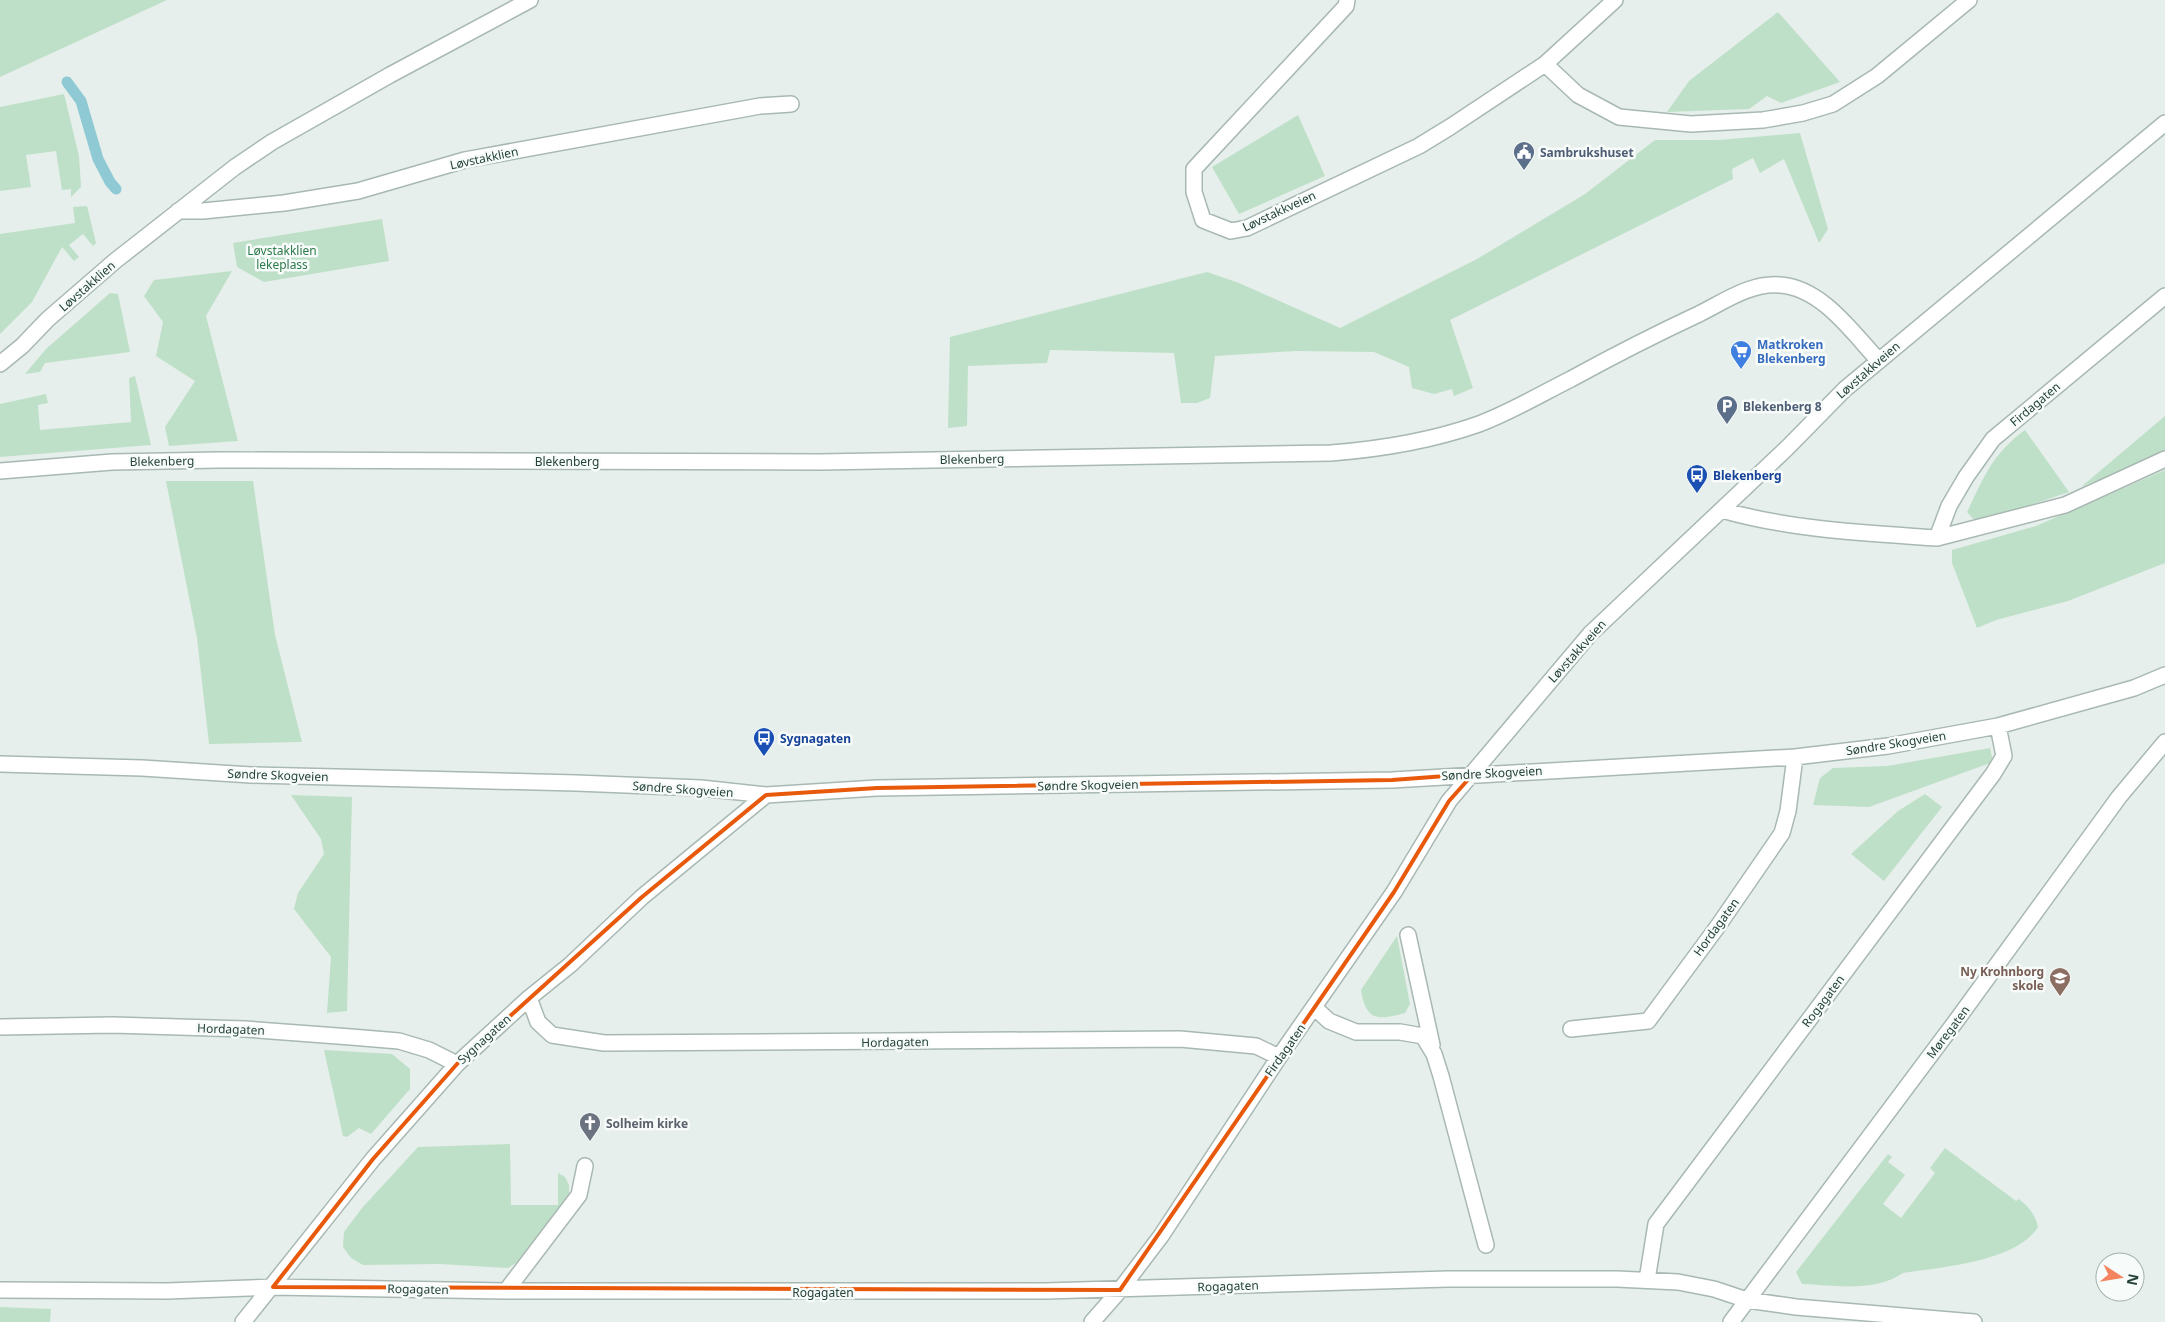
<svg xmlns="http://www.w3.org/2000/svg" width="2165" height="1322" viewBox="0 0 2165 1322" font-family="'Noto Sans',sans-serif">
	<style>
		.green { fill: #bfe0c8 }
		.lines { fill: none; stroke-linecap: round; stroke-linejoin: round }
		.stream { stroke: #8ec9d4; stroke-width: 11 }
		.minor-casing { stroke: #a8b8b2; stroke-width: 18 }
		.minor { stroke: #fff; stroke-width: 15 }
		.marked { fill: none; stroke: #e8590c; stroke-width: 4; stroke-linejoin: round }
		.labels { text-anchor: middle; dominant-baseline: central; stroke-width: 5; stroke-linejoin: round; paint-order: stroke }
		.service-label { font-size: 12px; font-weight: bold; fill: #4e5e75; stroke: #f7fbf9; text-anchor: start }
		.street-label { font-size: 12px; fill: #24423a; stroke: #f7fbf9 }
		.park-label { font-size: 12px; fill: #2d7a4b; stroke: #f7fbf9 }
		.shop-label { font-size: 12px; font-weight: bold; fill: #366cbe; stroke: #f7fbf9; text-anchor: start }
		.transit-label { font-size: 12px; font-weight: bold; fill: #164399; stroke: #f7fbf9; text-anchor: start }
		.education-label { font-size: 12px; font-weight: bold; fill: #785e54; stroke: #f7fbf9; text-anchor: end }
		.worship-label { font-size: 12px; font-weight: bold; fill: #5b616d; stroke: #f7fbf9; text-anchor: start }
	</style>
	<rect width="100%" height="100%" fill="#e6efeb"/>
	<path class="green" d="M 0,0 L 167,0 L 0,77 Z
		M 1778,12 L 1840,82 L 1781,103 L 1767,96 L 1749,109 L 1667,112 L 1689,81 Z
		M 64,94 L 79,156 L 81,187 L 71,197 L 71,189 L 62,190 L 56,151 L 26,155 L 31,187 L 0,191 L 0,107 Z
		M 1298,115 L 1325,176 L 1239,214 L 1212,167 Z
		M 1800,133 L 1828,229 L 1819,243 L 1784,159 L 1760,173 L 1753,158 L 1732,169 L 1733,179 L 1450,320 L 1473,388 L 1454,396 L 1452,389 L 1434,394 L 1412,388 L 1409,367 L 1374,352 L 1296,351 L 1215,356 L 1210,398 L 1197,403 L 1181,403 L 1174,353 L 1050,350 L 1047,363 L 968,366 L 967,426 L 948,428 L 950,337 L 1207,272 L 1239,283 L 1340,328 L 1477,259 L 1585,194 L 1655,140 L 1718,140 Z
		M 87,206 L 96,243 L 93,246 L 83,234 L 69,245 L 79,257 L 74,261 L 62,247 L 32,302 L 0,334 L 0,234 L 75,223 L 73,207 Z
		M 382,219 L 389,261 L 264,282 L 237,267 L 233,243 Z
		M 232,271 L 206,316 L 238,441 L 169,446 L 165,427 L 195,381 L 156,356 L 163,322 L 144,296 L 154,280 Z
		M 110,293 L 118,294 L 130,352 L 45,363 L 40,372 L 25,374 L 46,349 Z
		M 135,376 L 151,445 L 0,457 L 0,404 L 46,394 L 48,403 L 38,405 L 40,430 L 131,422 L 129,378 Z
		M 2165,416 L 2165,452 L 2081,487 Z
		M 2025,430 L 2069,492 L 1977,523 L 1967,512 C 1984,477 1992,454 2025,430 Z
		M 2165,470 L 2165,563 L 2068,601 L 1996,620 L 1977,628 L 1952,563 L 1952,550 L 2036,526 Z
		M 166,481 L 253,481 L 275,635 L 302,742 L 209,744 L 197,638 Z
		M 1990,748 L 1993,762 L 1869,807 L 1813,805 L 1820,778 L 1833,768 L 1887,766 Z
		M 1925,794 L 1942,807 L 1884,881 L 1851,854 L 1898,811 Z
		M 291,795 L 352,797 L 347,1011 L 327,1013 L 331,957 L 294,909 L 298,893 L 324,854 L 321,839 Z
		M 1397,936 L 1410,1004 L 1405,1013 C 1379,1020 1366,1022 1361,990 Z
		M 324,1050 L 392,1054 L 410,1069 L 410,1089 L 371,1134 L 359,1128 L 347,1137 L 343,1136 Z
		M 510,1144 L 511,1205 L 558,1205 L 558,1173 L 565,1177 L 569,1185 L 569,1195 L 564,1208 L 519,1261 L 508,1268 L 439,1264 L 363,1265 L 351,1258 L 343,1247 L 344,1232 L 362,1208 L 418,1147 Z
		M 1945,1148 L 2016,1201 L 2019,1199 C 2029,1207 2035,1214 2038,1227 C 2016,1262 1940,1267 1903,1273 C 1873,1293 1835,1285 1802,1284 L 1796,1272 L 1888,1154 L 1892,1157 L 1888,1162 L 1905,1175 L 1883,1204 L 1901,1218 L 1935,1173 L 1930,1168 Z
		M 0,1307 L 51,1309 L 50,1322 L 0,1322 Z"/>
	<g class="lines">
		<path class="stream" d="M 67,82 L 81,101 L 98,159 L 110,182 L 116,189"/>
		<g class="minor-casing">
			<path id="minor" d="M 1347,0 L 1346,6 L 1194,169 L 1194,192 L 1203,220 L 1231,231 L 1247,228 L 1419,146 L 1450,127 L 1545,64 L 1615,0
				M 1545,64 L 1578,95 L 1619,117 L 1691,124 L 1763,120 L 1803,113 L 1833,104 L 1877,76 L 1969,0
				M 178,211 L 203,211 L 284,203 L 358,191 L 465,160 L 760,106 L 791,104
				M 0,364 L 22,346 L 48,319 L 115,261 L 235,167 L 272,142 L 390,75 L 530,0
				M 0,471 L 112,462 L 219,460 L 820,462 L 1331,453 C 1382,449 1431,441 1479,424 C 1511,412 1541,394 1571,379 C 1613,356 1656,334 1699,314 C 1723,302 1752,282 1780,285 C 1822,288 1852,332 1879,361
				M 1722,510 C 1792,530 1865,533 1937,538 L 1949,506 L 1966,477 L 1993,439 L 2165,296
				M 1937,538 L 2065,505 L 2165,459
				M 0,764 L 142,768 L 251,775 L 576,783 L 701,788 L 766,795 L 877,788 L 1392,780 L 1795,757 L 1888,746 L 1998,726 L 2134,688 L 2165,675
				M 1408,935 L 1432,1045
				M 529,998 L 538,1022 L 552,1035 L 604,1043 L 1180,1039 L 1256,1046 L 1279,1057
				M 1315,1008 L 1329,1021 L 1356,1032 L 1400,1032 L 1423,1036 L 1434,1054 L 1441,1076 L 1486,1245
				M 0,1027 L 113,1025 L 245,1029 L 351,1037 L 399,1041 L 429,1050 L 457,1064
				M 1571,1029 L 1648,1021 L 1718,926 L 1782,833 L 1788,811 L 1795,757
				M 1647,1280 L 1656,1224 L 1993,774 L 2004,756 L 1998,726
				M 0,1290 L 167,1291 L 273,1287 L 506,1291 L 1046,1291 L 1448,1279 L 1617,1279 L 1678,1282 L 1714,1289 L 1747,1300 L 1796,1307 L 1974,1322
				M 506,1291 L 579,1195 L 585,1166
				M 243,1322 L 373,1159 L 457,1064 L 529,998 L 570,965 L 642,897 L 766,795
				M 1092,1322 L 1120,1290 L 1161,1236 L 1279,1057 L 1394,892 L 1449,801 L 1590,634 L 1787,448 L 1845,389 L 2165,123
				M 1731,1322 L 1959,1017 L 2119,797 L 2165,742"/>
		</g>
		<use href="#minor" class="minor"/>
	</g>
	<path class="marked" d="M 1473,774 L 1449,801 L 1394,892 L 1120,1290 L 273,1287 L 373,1159 L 457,1064 L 642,897 L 766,795 L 877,788 L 1392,780 Z"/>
	<defs>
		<g id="civic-pin" transform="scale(1.125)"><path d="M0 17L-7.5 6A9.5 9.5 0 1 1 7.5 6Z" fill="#5c6f8a" stroke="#f7fbf9"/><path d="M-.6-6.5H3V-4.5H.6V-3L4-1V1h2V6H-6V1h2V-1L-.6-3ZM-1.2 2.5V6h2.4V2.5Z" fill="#fff"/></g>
		<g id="supermarket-pin" transform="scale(1.125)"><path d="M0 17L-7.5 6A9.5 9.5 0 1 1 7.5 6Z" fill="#3f7fe0" stroke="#f7fbf9"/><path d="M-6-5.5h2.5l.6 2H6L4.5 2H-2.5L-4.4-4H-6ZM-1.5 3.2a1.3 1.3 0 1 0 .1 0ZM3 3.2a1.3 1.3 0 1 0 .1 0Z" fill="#fff"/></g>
		<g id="parking-pin" transform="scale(1.125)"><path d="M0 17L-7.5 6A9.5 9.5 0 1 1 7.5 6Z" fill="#5c6f8a" stroke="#f7fbf9"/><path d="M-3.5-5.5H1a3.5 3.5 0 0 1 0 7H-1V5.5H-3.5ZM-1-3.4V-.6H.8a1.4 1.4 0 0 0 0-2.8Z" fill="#fff"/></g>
		<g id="bus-pin" transform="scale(1.125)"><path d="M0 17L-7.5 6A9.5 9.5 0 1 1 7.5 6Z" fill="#1a4fb4" stroke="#f7fbf9"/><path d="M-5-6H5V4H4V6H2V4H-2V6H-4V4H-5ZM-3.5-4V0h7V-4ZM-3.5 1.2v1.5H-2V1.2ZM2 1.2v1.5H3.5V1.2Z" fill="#fff"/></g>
		<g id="school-pin" transform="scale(1.125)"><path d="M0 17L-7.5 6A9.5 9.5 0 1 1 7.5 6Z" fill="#8d6e63" stroke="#f7fbf9"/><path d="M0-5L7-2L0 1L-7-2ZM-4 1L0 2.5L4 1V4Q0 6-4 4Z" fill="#fff"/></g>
		<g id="church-pin" transform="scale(1.125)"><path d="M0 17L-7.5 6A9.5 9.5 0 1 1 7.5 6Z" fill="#6b7280" stroke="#f7fbf9"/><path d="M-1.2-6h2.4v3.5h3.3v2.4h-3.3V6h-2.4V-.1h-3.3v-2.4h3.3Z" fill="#fff"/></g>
	</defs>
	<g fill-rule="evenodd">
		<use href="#civic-pin" x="1524" y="152"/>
		<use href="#supermarket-pin" x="1741" y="351"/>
		<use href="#parking-pin" x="1727" y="406"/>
		<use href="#bus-pin" x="1697" y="475"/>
		<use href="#bus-pin" x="764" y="738"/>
		<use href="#school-pin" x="2060" y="978"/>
		<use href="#church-pin" x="590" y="1123"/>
	</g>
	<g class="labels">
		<g class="service-label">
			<text x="1540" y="152">Sambrukshuset</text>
			<text x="1743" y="406">Blekenberg 8</text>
		</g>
		<g class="street-label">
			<text transform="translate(484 158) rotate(-12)">Løvstakklien</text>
			<text transform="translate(1279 211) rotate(-25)">Løvstakkveien</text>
			<text transform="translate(87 286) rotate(-41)">Løvstakklien</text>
			<text transform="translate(1868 370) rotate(-41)">Løvstakkveien</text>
			<text transform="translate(2035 404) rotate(-40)">Firdagaten</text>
			<text transform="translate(972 459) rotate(-1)">Blekenberg</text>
			<text transform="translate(162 461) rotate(-1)">Blekenberg</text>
			<text x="567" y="461">Blekenberg</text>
			<text transform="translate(1577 651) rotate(-48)">Løvstakkveien</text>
			<text transform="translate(1896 743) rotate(-9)">Søndre Skogveien</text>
			<text transform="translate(1492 773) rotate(-3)">Søndre Skogveien</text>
			<text transform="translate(278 775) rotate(2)">Søndre Skogveien</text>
			<text transform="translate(1088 785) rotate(-1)">Søndre Skogveien</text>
			<text transform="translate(683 789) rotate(4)">Søndre Skogveien</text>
			<text transform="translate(1716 927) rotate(-54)">Hordagaten</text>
			<text transform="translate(1823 1001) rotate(-53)">Rogagaten</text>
			<text transform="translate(231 1029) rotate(2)">Hordagaten</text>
			<text transform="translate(1948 1032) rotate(-53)">Møregaten</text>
			<text transform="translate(484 1039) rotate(-42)">Sygnagaten</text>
			<text transform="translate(895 1042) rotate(-1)">Hordagaten</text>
			<text transform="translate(1285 1050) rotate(-55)">Firdagaten</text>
			<text transform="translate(1228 1286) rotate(-2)">Rogagaten</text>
			<text transform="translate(418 1289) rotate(1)">Rogagaten</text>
			<text x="823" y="1292">Rogagaten</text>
		</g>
		<g class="park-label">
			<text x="282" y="250">Løvstakklien<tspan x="282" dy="14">lekeplass</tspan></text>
		</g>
		<g class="shop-label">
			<text x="1757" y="344">Matkroken<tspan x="1757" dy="14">Blekenberg</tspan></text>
		</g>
		<g class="transit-label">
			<text x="1713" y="475">Blekenberg</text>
			<text x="780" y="738">Sygnagaten</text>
		</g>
		<g class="education-label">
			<text x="2044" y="971">Ny Krohnborg<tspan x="2044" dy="14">skole</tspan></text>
		</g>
		<g class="worship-label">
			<text x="606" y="1123">Solheim kirke</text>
		</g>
	</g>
	<g transform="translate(2120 1277) rotate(102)"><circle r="24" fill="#f7fbf9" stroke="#a3b1ad"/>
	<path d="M0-4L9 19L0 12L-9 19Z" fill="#f4845f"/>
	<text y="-8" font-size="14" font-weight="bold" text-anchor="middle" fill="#24423a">N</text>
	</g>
</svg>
